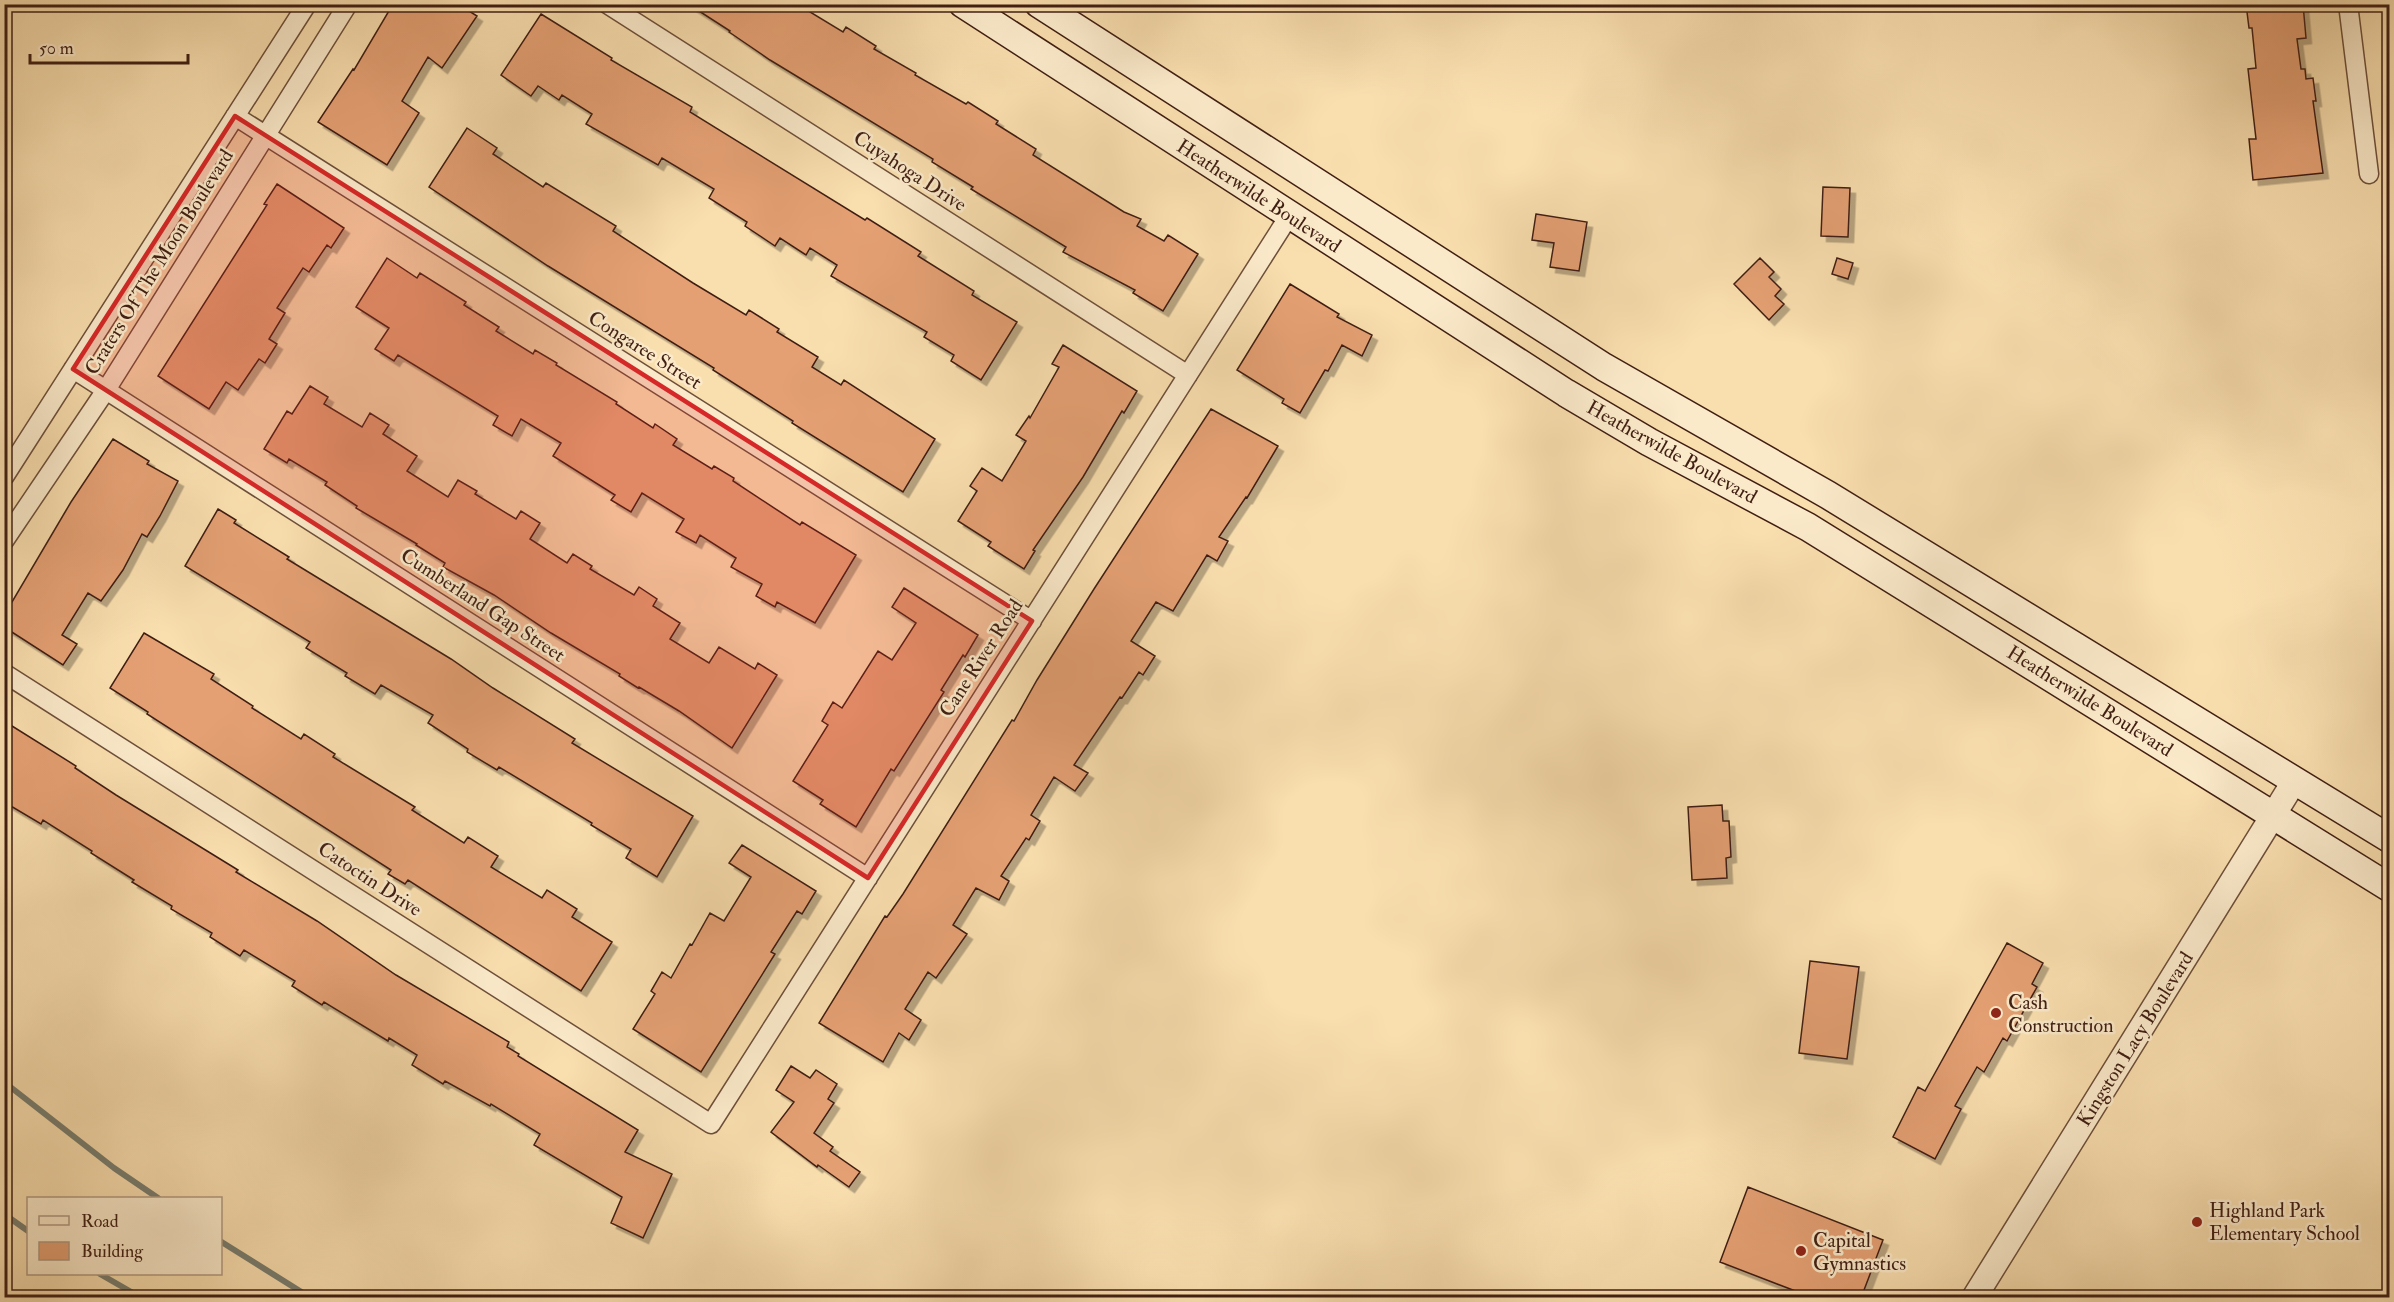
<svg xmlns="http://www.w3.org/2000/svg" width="2394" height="1302" viewBox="0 0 2394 1302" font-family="'IM FELL Double Pica',serif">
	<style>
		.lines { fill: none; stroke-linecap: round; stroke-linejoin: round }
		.stream { stroke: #787d6f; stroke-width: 6 }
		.building { fill: #e4a073; stroke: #401f13; stroke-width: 1.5; filter: url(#shadow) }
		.minor-casing { stroke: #6e4f3a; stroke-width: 21 }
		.tertiary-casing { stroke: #6e4f3a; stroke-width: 27 }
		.secondary-casing { stroke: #401f13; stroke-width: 30 }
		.minor { stroke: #fbeaca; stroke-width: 18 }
		.tertiary { stroke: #fbeaca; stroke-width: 24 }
		.secondary { stroke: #fbeaca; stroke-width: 27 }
		.marked { fill: #d62828; fill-opacity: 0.2; stroke: #d62828; stroke-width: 4.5; stroke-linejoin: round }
		.poi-dot { fill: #8f2418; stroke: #fbeaca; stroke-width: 2 }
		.labels { text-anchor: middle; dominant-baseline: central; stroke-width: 5; stroke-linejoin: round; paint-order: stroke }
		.street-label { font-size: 20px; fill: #401f13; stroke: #fbeaca }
		.poi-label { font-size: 20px; fill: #401f13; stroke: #fbeaca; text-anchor: start }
	</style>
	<defs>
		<filter id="shadow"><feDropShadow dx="5.5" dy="5.5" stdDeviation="0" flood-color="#0004"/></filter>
	</defs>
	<rect width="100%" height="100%" fill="#f9deae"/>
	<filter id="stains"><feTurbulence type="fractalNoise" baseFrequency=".00333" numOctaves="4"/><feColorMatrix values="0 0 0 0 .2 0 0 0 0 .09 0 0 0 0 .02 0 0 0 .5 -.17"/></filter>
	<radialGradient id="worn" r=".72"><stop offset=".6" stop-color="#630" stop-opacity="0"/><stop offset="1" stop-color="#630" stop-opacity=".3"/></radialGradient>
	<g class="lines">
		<path class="stream" d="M 4,1082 L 114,1168 L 158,1198
			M 4,1214 L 28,1231
			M 220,1241 L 311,1298
			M 100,1274 L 133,1293 L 235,1298"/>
	</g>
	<path class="building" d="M 393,4 L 458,4 L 477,16 L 442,68 L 428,57 L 402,101 L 419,113 L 387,165 L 318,122 L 353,69 L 354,70 Z
		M 688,4 L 797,4 L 843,32 L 846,27 L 876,46 L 874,49 L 916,73 L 915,75 L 966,104 L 968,102 L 998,121 L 996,124 L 1036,149 L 1033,155 L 1124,212 L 1141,219 L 1137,226 L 1164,241 L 1168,235 L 1198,254 L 1163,311 L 1133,293 L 1135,290 L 1063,252 L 1066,247 L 971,189 L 973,187 L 932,162 L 933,159 L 770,60 L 729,32 L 730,31 Z
		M 2246,4 L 2303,4 L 2306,38 L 2297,39 L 2301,69 L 2305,69 L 2306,79 L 2313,78 L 2316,101 L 2313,101 L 2323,173 L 2253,180 L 2249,139 L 2256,139 L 2248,69 L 2256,68 L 2252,28 L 2249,28 Z
		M 541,14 L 612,58 L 611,60 L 692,107 L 690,112 L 865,220 L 867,218 L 921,252 L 918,256 L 974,291 L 972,295 L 1017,322 L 981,380 L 951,361 L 954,355 L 924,337 L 927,332 L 831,276 L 837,265 L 810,248 L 806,255 L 780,238 L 775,246 L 745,226 L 747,222 L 709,198 L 714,189 L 662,158 L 658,165 L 586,124 L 592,114 L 562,95 L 559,100 L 538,86 L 531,96 L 501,75 Z
		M 467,128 L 497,148 L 493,154 L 543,187 L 546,183 L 616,226 L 613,231 L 693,283 L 746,315 L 749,310 L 779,329 L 777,332 L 818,357 L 812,367 L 841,385 L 844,380 L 935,439 L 903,492 L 792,423 L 793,421 L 713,370 L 714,368 L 548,266 L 429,187 Z
		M 277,184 L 344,228 L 331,248 L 327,245 L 309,272 L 303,268 L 277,308 L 285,313 L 269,339 L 277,344 L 265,363 L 259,359 L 238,390 L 226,382 L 209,409 L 158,376 L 267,205 L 264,204 Z
		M 1823,187 L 1850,188 L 1848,237 L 1821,236 Z
		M 1536,214 L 1587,222 L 1579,271 L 1550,267 L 1554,243 L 1532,240 Z
		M 387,258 L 417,278 L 420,273 L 466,302 L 464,305 L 499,327 L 496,331 L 533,354 L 535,350 L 557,363 L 556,365 L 617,402 L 616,404 L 653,428 L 655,424 L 677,439 L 673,445 L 712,469 L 714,466 L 734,478 L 733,481 L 800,525 L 802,522 L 856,555 L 815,623 L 777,602 L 775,607 L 756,596 L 762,584 L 731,567 L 736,558 L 700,535 L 696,543 L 676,532 L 684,519 L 642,493 L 631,512 L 611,500 L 615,495 L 553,456 L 561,443 L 521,419 L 512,436 L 493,425 L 498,416 L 398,355 L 394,361 L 375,349 L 389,328 L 356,307 Z
		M 1760,258 L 1774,272 L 1769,277 L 1781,289 L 1775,296 L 1784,304 L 1769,320 L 1734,284 Z
		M 1837,258 L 1853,263 L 1848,279 L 1832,274 Z
		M 1290,284 L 1339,314 L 1337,317 L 1372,335 L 1362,356 L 1342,345 L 1328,371 L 1325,370 L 1300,413 L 1282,403 L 1284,399 L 1237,370 Z
		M 1063,345 L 1137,391 L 1124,413 L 1122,411 L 1083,477 L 1033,550 L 1035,551 L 1024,569 L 988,546 L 991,542 L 958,521 L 977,491 L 970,486 L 982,468 L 1002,481 L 1026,441 L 1016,435 L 1029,416 L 1030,418 L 1059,367 L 1052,364 Z
		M 310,386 L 328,397 L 324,404 L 362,427 L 370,413 L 389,425 L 383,434 L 417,456 L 407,471 L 448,497 L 458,480 L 477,491 L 475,494 L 516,519 L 521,511 L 540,523 L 530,539 L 567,563 L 573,554 L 592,566 L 590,569 L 634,595 L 639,587 L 657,599 L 653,606 L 680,623 L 670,639 L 709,663 L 719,647 L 755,669 L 758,663 L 777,675 L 732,748 L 679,711 L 639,687 L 638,688 L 619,676 L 620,674 L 551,633 L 494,595 L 443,567 L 445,563 L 416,545 L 417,544 L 356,508 L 357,506 L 325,485 L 327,482 L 289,459 L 287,463 L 264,449 L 287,411 L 292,414 Z
		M 1211,409 L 1278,446 L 1247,498 L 1246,497 L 1219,537 L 1228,541 L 1217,561 L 1207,555 L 1173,611 L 1156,602 L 1131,641 L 1155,656 L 1143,675 L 1139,672 L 1122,698 L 1120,697 L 1074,765 L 1088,773 L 1075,791 L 1054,777 L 1031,815 L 1040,821 L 1029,840 L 1026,838 L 1001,876 L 1009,881 L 999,900 L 976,888 L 953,925 L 967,934 L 936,978 L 928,972 L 905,1009 L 921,1020 L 909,1040 L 899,1033 L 883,1062 L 819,1023 L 885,916 L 887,917 L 903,894 L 1012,720 L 1014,721 L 1037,680 L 1094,589 Z
		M 113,439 L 149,461 L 147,464 L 178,481 L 160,516 L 147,537 L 142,534 L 123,570 L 101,601 L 88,593 L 62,635 L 77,644 L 63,665 L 4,627 L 4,610 L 11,601 L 12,602 L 71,502 Z
		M 218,509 L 236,520 L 234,523 L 289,557 L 287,559 L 451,659 L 493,688 L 575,739 L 572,743 L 693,816 L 657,877 L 626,858 L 631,849 L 591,825 L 592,823 L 499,767 L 497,770 L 467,752 L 468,749 L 428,723 L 433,715 L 381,685 L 375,694 L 345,676 L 347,673 L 306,648 L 310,642 L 185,566 Z
		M 904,588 L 978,635 L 965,657 L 963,655 L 941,690 L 944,692 L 894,771 L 891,769 L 856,827 L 820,804 L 823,800 L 793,781 L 828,725 L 822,721 L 833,702 L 842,708 L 878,651 L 892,660 L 916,623 L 892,607 Z
		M 144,633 L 214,674 L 211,679 L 253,706 L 252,708 L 301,739 L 304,734 L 335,754 L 333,757 L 415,807 L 412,810 L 464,843 L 468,837 L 498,856 L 491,867 L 542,898 L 547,890 L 577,909 L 572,917 L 612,942 L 581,991 L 408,880 L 405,884 L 388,874 L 391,870 L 147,714 L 148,712 L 110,688 Z
		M 4,721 L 76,766 L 75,768 L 116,795 L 238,870 L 236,872 L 317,921 L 396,975 L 509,1042 L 507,1047 L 519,1054 L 518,1056 L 638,1130 L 625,1152 L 672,1174 L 643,1238 L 611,1223 L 622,1197 L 534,1145 L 540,1134 L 491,1104 L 490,1106 L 445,1081 L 443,1084 L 412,1065 L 417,1055 L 389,1038 L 388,1041 L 324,1002 L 322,1005 L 292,986 L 295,981 L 244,950 L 240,956 L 210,937 L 212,933 L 171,909 L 172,906 L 132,882 L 134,880 L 91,853 L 92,851 L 43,820 L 41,824 L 4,802 Z
		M 1722,805 L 1723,821 L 1729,821 L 1731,857 L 1726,858 L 1727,878 L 1692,880 L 1688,807 Z
		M 742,845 L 816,891 L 802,914 L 797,911 L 771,952 L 775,954 L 701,1072 L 633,1029 L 655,994 L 651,991 L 662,972 L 671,978 L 690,944 L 692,945 L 710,913 L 724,921 L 751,877 L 729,863 Z
		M 2007,943 L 2043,963 L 2032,984 L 2037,987 L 2007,1041 L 2003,1038 L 1984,1072 L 1977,1067 L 1955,1106 L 1961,1109 L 1935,1159 L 1893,1137 L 1918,1087 L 1925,1091 Z
		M 1810,961 L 1859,967 L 1847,1059 L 1799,1053 Z
		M 791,1066 L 810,1078 L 816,1070 L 837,1084 L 828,1099 L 834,1103 L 814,1133 L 833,1147 L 830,1151 L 860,1172 L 849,1187 L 818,1165 L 817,1167 L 771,1132 L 794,1102 L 776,1090 Z
		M 1748,1187 L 1883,1240 L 1861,1298 L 1796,1298 L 1798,1292 L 1720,1262 Z"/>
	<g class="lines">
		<g class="minor-casing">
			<path id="minor" d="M 607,4 L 1188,375
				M 2348,4 L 2369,174
				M 235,116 L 1032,621
				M 73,369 L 868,878
				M 4,477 L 307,4
				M 4,541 L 106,390 L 348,4
				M 4,673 L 711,1124 L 1289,216"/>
		</g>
		<g class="tertiary-casing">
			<path id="tertiary" d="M 1974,1298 L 2295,780"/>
		</g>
		<g class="secondary-casing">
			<path id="secondary" d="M 963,4 L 1566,393 L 1649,442 L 1808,527 L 2390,888
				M 1039,4 L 1604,367 L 1828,495 L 2390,839"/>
		</g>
		<use href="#minor" class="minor"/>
		<use href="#tertiary" class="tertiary"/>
		<use href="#secondary" class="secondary"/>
	</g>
	<path class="marked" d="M 235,116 L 1032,621 L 868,878 L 73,369 Z"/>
	<g class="poi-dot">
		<circle cx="1996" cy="1013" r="6"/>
		<circle cx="2197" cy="1222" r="6"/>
		<circle cx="1801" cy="1251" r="6"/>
	</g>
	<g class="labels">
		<g class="street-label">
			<text transform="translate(910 171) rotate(33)">Cuyahoga Drive</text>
			<text transform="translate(1259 196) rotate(33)">Heatherwilde Boulevard</text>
			<text transform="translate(159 262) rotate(-58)">Craters Of The Moon Boulevard</text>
			<text transform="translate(645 350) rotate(32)">Congaree Street</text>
			<text transform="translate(1672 452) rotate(29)">Heatherwilde Boulevard</text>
			<text transform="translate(483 605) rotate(33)">Cumberland Gap Street</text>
			<text transform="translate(981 658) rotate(-57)">Cane River Road</text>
			<text transform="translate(2090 701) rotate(32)">Heatherwilde Boulevard</text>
			<text transform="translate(370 879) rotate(33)">Catoctin Drive</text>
			<text transform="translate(2135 1039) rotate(-58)">Kingston Lacy Boulevard</text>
		</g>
		<g class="poi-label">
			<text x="2008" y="1002">Cash<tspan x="2008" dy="23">Construction</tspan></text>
			<text x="2209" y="1210">Highland Park<tspan x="2209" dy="23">Elementary School</tspan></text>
			<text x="1813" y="1240">Capital<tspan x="1813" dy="23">Gymnastics</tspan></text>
		</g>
	</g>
	<rect width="2394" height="1302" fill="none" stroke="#f9deae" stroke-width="24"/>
	<rect x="6" y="6" width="2382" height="1290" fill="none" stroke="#401f13" stroke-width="3"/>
	<rect x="12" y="12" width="2370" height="1278" fill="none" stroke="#401f13" stroke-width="1.5"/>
	<rect x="27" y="1197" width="195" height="78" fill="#fbeaca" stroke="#b09981" stroke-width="1.5"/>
	<rect x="39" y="1216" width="30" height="9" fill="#fbeaca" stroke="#b09981" stroke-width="1.5"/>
	<text x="81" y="1227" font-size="18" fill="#401f13">Road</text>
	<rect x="39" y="1242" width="30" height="18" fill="#e4a073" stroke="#b09981" stroke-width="1.5"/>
	<text x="81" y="1257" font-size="18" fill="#401f13">Building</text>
	<path d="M30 54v9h158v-9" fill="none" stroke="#401f13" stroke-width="3"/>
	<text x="39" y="54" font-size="18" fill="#401f13" stroke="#fbeaca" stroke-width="4.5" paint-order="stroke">50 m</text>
	<rect width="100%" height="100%" filter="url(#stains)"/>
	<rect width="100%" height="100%" fill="url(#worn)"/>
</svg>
